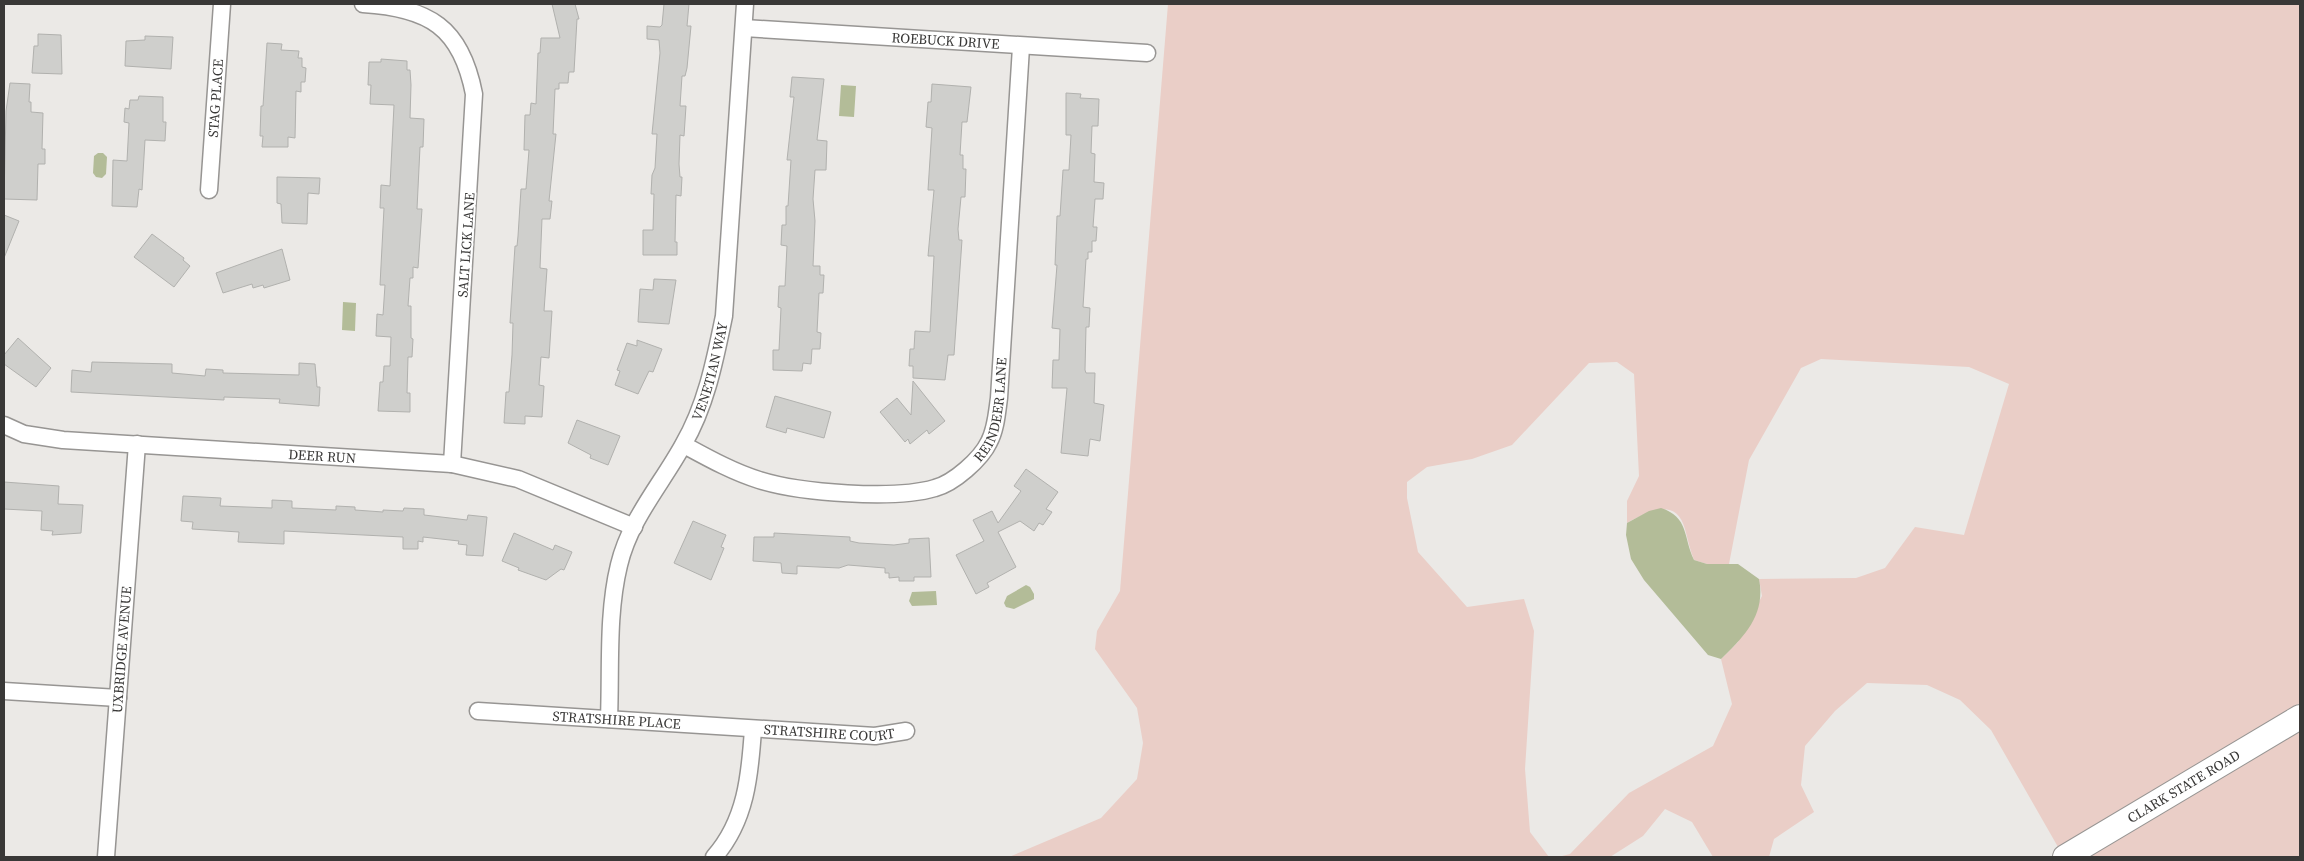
<svg xmlns="http://www.w3.org/2000/svg" width="2304" height="861" viewBox="0 0 2304 861" font-family="'Source Serif 4',serif">
	<style>
		.green { fill: #eacec7 }
		.water { fill: #b3bc98 }
		.building { fill: #cfcfcc; stroke: #b1b1ae }
		.lines { fill: none; stroke-linecap: round; stroke-linejoin: round }
		.minor-casing { stroke: #979593; stroke-width: 19 }
		.secondary-casing { stroke: #979593; stroke-width: 26 }
		.minor { stroke: #fff; stroke-width: 16 }
		.secondary { stroke: #fff; stroke-width: 24 }
		.labels { text-anchor: middle; dominant-baseline: central; stroke-width: 4; stroke-linejoin: round; paint-order: stroke }
		.street-label { font-size: 14px; fill: #393837; stroke: #fff }
	</style>
	<rect width="100%" height="100%" fill="#ebe9e6"/>
	<path class="green" d="M 1168,4 L 2300,4 L 2300,703 L 2058,847 L 1991,730 L 1960,700 L 1927,685 L 1867,683 L 1835,711 L 1805,746 L 1801,785 L 1814,812 L 1774,839 L 1769,857 L 1713,857 L 1692,822 L 1665,809 L 1643,836 L 1610,857 L 1558,857 L 1570,854 L 1629,793 L 1713,746 L 1732,704 L 1721,659 L 1738,642 L 1762,596 L 1759,579 L 1856,578 L 1885,568 L 1915,527 L 1964,535 L 2009,384 L 1969,367 L 1821,359 L 1801,368 L 1749,460 L 1729,564 L 1707,564 L 1694,560 C 1690,550 1688,540 1685,529 C 1676,496 1647,512 1627,523 L 1627,501 L 1639,476 L 1634,374 L 1617,362 L 1589,363 L 1512,445 L 1472,459 L 1427,467 L 1407,482 L 1407,498 L 1418,552 L 1467,607 L 1524,599 L 1534,631 L 1525,769 L 1530,832 L 1549,857 L 1009,857 L 1101,818 L 1137,779 L 1143,743 L 1137,708 L 1095,649 L 1097,631 L 1120,591 Z
		M 2300,726 L 2300,857 L 2080,857 Z"/>
	<path class="water" d="M 841,85 L 856,86 L 854,117 L 839,116 Z
		M 98,153 L 103,153 L 107,157 L 106,174 L 102,178 L 96,177 L 93,173 L 94,156 Z
		M 343,302 L 356,303 L 355,331 L 342,330 Z
		M 1661,508 C 1689,517 1683,537 1694,560 L 1707,564 L 1738,564 L 1759,579 C 1766,614 1745,636 1721,659 L 1708,655 L 1644,580 L 1631,559 L 1626,535 L 1627,523 L 1649,511 Z
		M 1026,585 L 1030,587 L 1034,594 L 1034,599 L 1014,609 L 1006,607 L 1004,603 L 1007,596 Z
		M 936,591 L 937,605 L 912,606 L 909,601 L 912,592 Z"/>
	<path class="building" d="M 552,4 L 575,4 L 579,19 L 577,19 L 574,72 L 569,72 L 568,83 L 559,83 L 559,89 L 555,89 L 553,134 L 556,134 L 549,201 L 552,201 L 550,219 L 542,219 L 540,268 L 547,269 L 544,311 L 552,311 L 549,358 L 541,357 L 539,385 L 544,386 L 542,417 L 525,416 L 525,424 L 504,423 L 506,392 L 509,392 L 512,355 L 513,323 L 510,323 L 515,246 L 517,246 L 518,236 L 521,189 L 526,189 L 529,150 L 524,150 L 525,115 L 530,115 L 531,103 L 536,104 L 538,53 L 540,53 L 541,38 L 560,38 Z
		M 664,4 L 689,4 L 687,26 L 691,26 L 687,68 L 685,76 L 682,76 L 680,106 L 686,106 L 684,136 L 680,135 L 679,164 L 680,177 L 682,177 L 681,196 L 676,195 L 675,242 L 677,242 L 677,255 L 643,255 L 643,230 L 653,230 L 654,194 L 651,194 L 652,175 L 655,168 L 657,134 L 652,134 L 660,53 L 659,40 L 647,39 L 647,26 L 660,27 L 662,25 Z
		M 38,34 L 61,35 L 62,74 L 32,73 L 34,46 L 38,46 Z
		M 145,36 L 173,37 L 171,69 L 125,66 L 126,41 L 145,40 Z
		M 267,43 L 282,44 L 281,50 L 299,51 L 298,58 L 302,58 L 302,67 L 306,68 L 305,82 L 301,82 L 301,92 L 296,91 L 295,138 L 288,137 L 288,147 L 262,147 L 263,136 L 260,136 L 261,106 L 263,106 Z
		M 381,59 L 407,61 L 407,70 L 410,70 L 411,85 L 410,118 L 424,119 L 423,147 L 420,147 L 417,209 L 422,209 L 418,268 L 413,267 L 413,278 L 410,278 L 408,306 L 411,306 L 411,338 L 413,339 L 412,357 L 408,357 L 407,393 L 410,393 L 410,412 L 378,411 L 380,382 L 383,382 L 384,366 L 390,366 L 391,337 L 376,336 L 377,314 L 383,315 L 385,285 L 380,285 L 384,208 L 380,208 L 381,185 L 390,186 L 394,105 L 370,104 L 371,85 L 368,85 L 369,62 L 381,62 Z
		M 792,77 L 824,79 L 817,140 L 827,141 L 826,170 L 815,170 L 813,199 L 815,221 L 813,266 L 820,266 L 820,275 L 824,275 L 823,293 L 819,293 L 817,332 L 821,333 L 820,349 L 812,349 L 811,364 L 803,363 L 802,371 L 773,370 L 773,350 L 779,350 L 781,308 L 778,307 L 779,286 L 785,286 L 787,246 L 781,245 L 782,225 L 786,225 L 786,206 L 788,206 L 791,160 L 787,160 L 794,97 L 790,97 Z
		M 10,83 L 30,84 L 29,102 L 31,102 L 31,112 L 43,113 L 42,149 L 45,149 L 45,164 L 38,164 L 37,200 L 4,199 L 6,111 Z
		M 932,84 L 971,87 L 967,122 L 962,122 L 960,155 L 963,155 L 963,169 L 966,169 L 965,197 L 961,197 L 958,229 L 959,240 L 962,240 L 954,355 L 948,355 L 945,380 L 913,378 L 913,366 L 909,366 L 910,349 L 914,349 L 915,331 L 930,332 L 934,256 L 928,256 L 934,190 L 928,190 L 932,128 L 926,127 L 928,102 L 931,102 Z
		M 1066,93 L 1081,94 L 1080,98 L 1099,99 L 1098,126 L 1092,126 L 1091,153 L 1095,154 L 1094,182 L 1104,183 L 1103,199 L 1095,199 L 1093,227 L 1097,227 L 1096,241 L 1092,241 L 1092,252 L 1088,252 L 1088,259 L 1086,259 L 1083,307 L 1090,308 L 1089,327 L 1086,327 L 1085,370 L 1086,373 L 1095,373 L 1094,403 L 1104,405 L 1100,441 L 1090,439 L 1088,456 L 1061,453 L 1067,388 L 1052,388 L 1053,360 L 1059,360 L 1060,329 L 1052,328 L 1057,265 L 1055,265 L 1057,216 L 1060,216 L 1063,170 L 1069,170 L 1071,135 L 1066,135 Z
		M 139,96 L 163,97 L 163,122 L 166,122 L 165,141 L 145,140 L 142,190 L 139,189 L 137,207 L 112,206 L 113,160 L 127,161 L 129,123 L 124,122 L 125,108 L 129,109 L 130,100 L 138,100 Z
		M 277,177 L 320,178 L 319,194 L 308,193 L 307,224 L 282,223 L 281,204 L 277,203 Z
		M 4,215 L 19,221 L 4,258 Z
		M 152,234 L 184,258 L 183,260 L 190,266 L 174,287 L 134,257 Z
		M 282,249 L 290,280 L 264,288 L 263,285 L 253,288 L 252,284 L 223,293 L 216,273 Z
		M 654,279 L 676,280 L 669,324 L 638,322 L 640,289 L 653,290 Z
		M 18,338 L 51,368 L 36,387 L 4,364 L 4,355 Z
		M 637,340 L 662,349 L 653,372 L 649,371 L 638,394 L 615,385 L 620,371 L 617,370 L 627,343 L 637,346 Z
		M 92,362 L 172,364 L 172,373 L 205,376 L 206,369 L 223,370 L 223,373 L 299,375 L 299,363 L 315,364 L 317,387 L 320,387 L 319,406 L 279,403 L 280,399 L 224,397 L 224,400 L 71,392 L 72,370 L 91,372 Z
		M 913,381 L 945,421 L 929,434 L 927,430 L 910,444 L 908,439 L 905,442 L 880,412 L 897,398 L 911,415 Z
		M 775,396 L 831,412 L 824,438 L 787,428 L 786,433 L 766,427 Z
		M 577,420 L 620,436 L 608,465 L 590,458 L 591,455 L 568,443 Z
		M 1026,469 L 1058,492 L 1046,509 L 1052,512 L 1043,525 L 1039,523 L 1034,531 L 1020,521 L 998,532 L 1016,567 L 987,583 L 989,587 L 976,594 L 956,555 L 984,541 L 973,520 L 992,511 L 998,523 L 1021,491 L 1014,486 Z
		M 4,482 L 59,486 L 58,504 L 83,505 L 81,533 L 52,535 L 53,531 L 41,530 L 42,511 L 4,509 Z
		M 183,496 L 221,498 L 220,506 L 272,508 L 272,500 L 292,501 L 292,508 L 336,510 L 336,506 L 355,507 L 355,510 L 383,512 L 383,510 L 403,511 L 404,508 L 424,509 L 424,515 L 467,520 L 468,515 L 487,517 L 483,556 L 466,555 L 467,545 L 458,544 L 459,541 L 423,537 L 423,542 L 418,541 L 418,549 L 403,549 L 403,537 L 284,531 L 284,544 L 238,542 L 239,532 L 192,529 L 193,522 L 181,521 Z
		M 693,521 L 726,535 L 721,547 L 724,548 L 711,580 L 674,563 Z
		M 514,533 L 553,550 L 555,545 L 572,552 L 564,570 L 561,569 L 546,580 L 518,570 L 519,568 L 502,561 Z
		M 774,533 L 850,537 L 850,541 L 859,543 L 894,545 L 909,543 L 909,539 L 929,538 L 931,577 L 914,577 L 914,581 L 899,581 L 899,577 L 889,578 L 889,573 L 885,573 L 885,568 L 848,565 L 839,568 L 797,566 L 797,574 L 782,573 L 781,563 L 753,561 L 754,537 L 774,537 Z"/>
	<g class="lines">
		<g class="minor-casing">
			<g id="minor">
				<path d="M 363,4 C 429,8 461,27 474,94 L 452,464"/>
				<path id="s1" d="M 744,28 L 1147,53"/>
				<path id="s2" d="M 209,190 L 222,4"/>
				<path id="s3" d="M 4,425 L 24,434 L 63,440 L 452,464 L 518,479 L 634,527"/>
				<path id="s4" d="M 684,445 C 708,458 733,472 759,480 C 800,493 895,500 935,488 C 954,483 981,459 989,442 C 996,429 997,412 999,398 L 1021,47"/>
				<path d="M 4,691 L 118,698"/>
				<path id="s5" d="M 478,711 L 875,736 L 906,731"/>
				<path id="s6" d="M 609,719 C 611,669 607,614 619,565 C 630,519 661,485 683,445 C 706,406 715,360 724,316 L 745,4"/>
				<path id="s7" d="M 106,857 L 137,444"/>
				<path d="M 714,857 C 746,821 750,775 753,729"/>
			</g>
		</g>
		<g class="secondary-casing">
			<g id="secondary">
				<path id="s8" d="M 2065,857 L 2300,717"/>
			</g>
		</g>
		<use href="#minor" class="minor"/>
		<use href="#secondary" class="secondary"/>
	</g>
	<g class="labels">
		<g class="street-label">
			<text stroke="none"><textPath href="#s1" startOffset="202">ROEBUCK DRIVE</textPath></text>
			<text stroke="none"><textPath href="#s2" startOffset="92">STAG PLACE</textPath></text>
			<text transform="translate(466 245) rotate(-86)">SALT LICK LANE</text>
			<text stroke="none"><textPath href="#s6" startOffset="370">VENETIAN WAY</textPath></text>
			<text stroke="none"><textPath href="#s4" startOffset="365">REINDEER LANE</textPath></text>
			<text stroke="none"><textPath href="#s3" startOffset="321">DEER RUN</textPath></text>
			<text stroke="none"><textPath href="#s7" startOffset="208">UXBRIDGE AVENUE</textPath></text>
			<text stroke="none"><textPath href="#s5" startOffset="139">STRATSHIRE PLACE</textPath></text>
			<text stroke="none"><textPath href="#s5" startOffset="352">STRATSHIRE COURT</textPath></text>
			<text stroke="none"><textPath href="#s8" startOffset="138">CLARK STATE ROAD</textPath></text>
		</g>
	</g>
	<rect width="2304" height="861" fill="none" stroke="#393837" stroke-width="10"/>
</svg>
